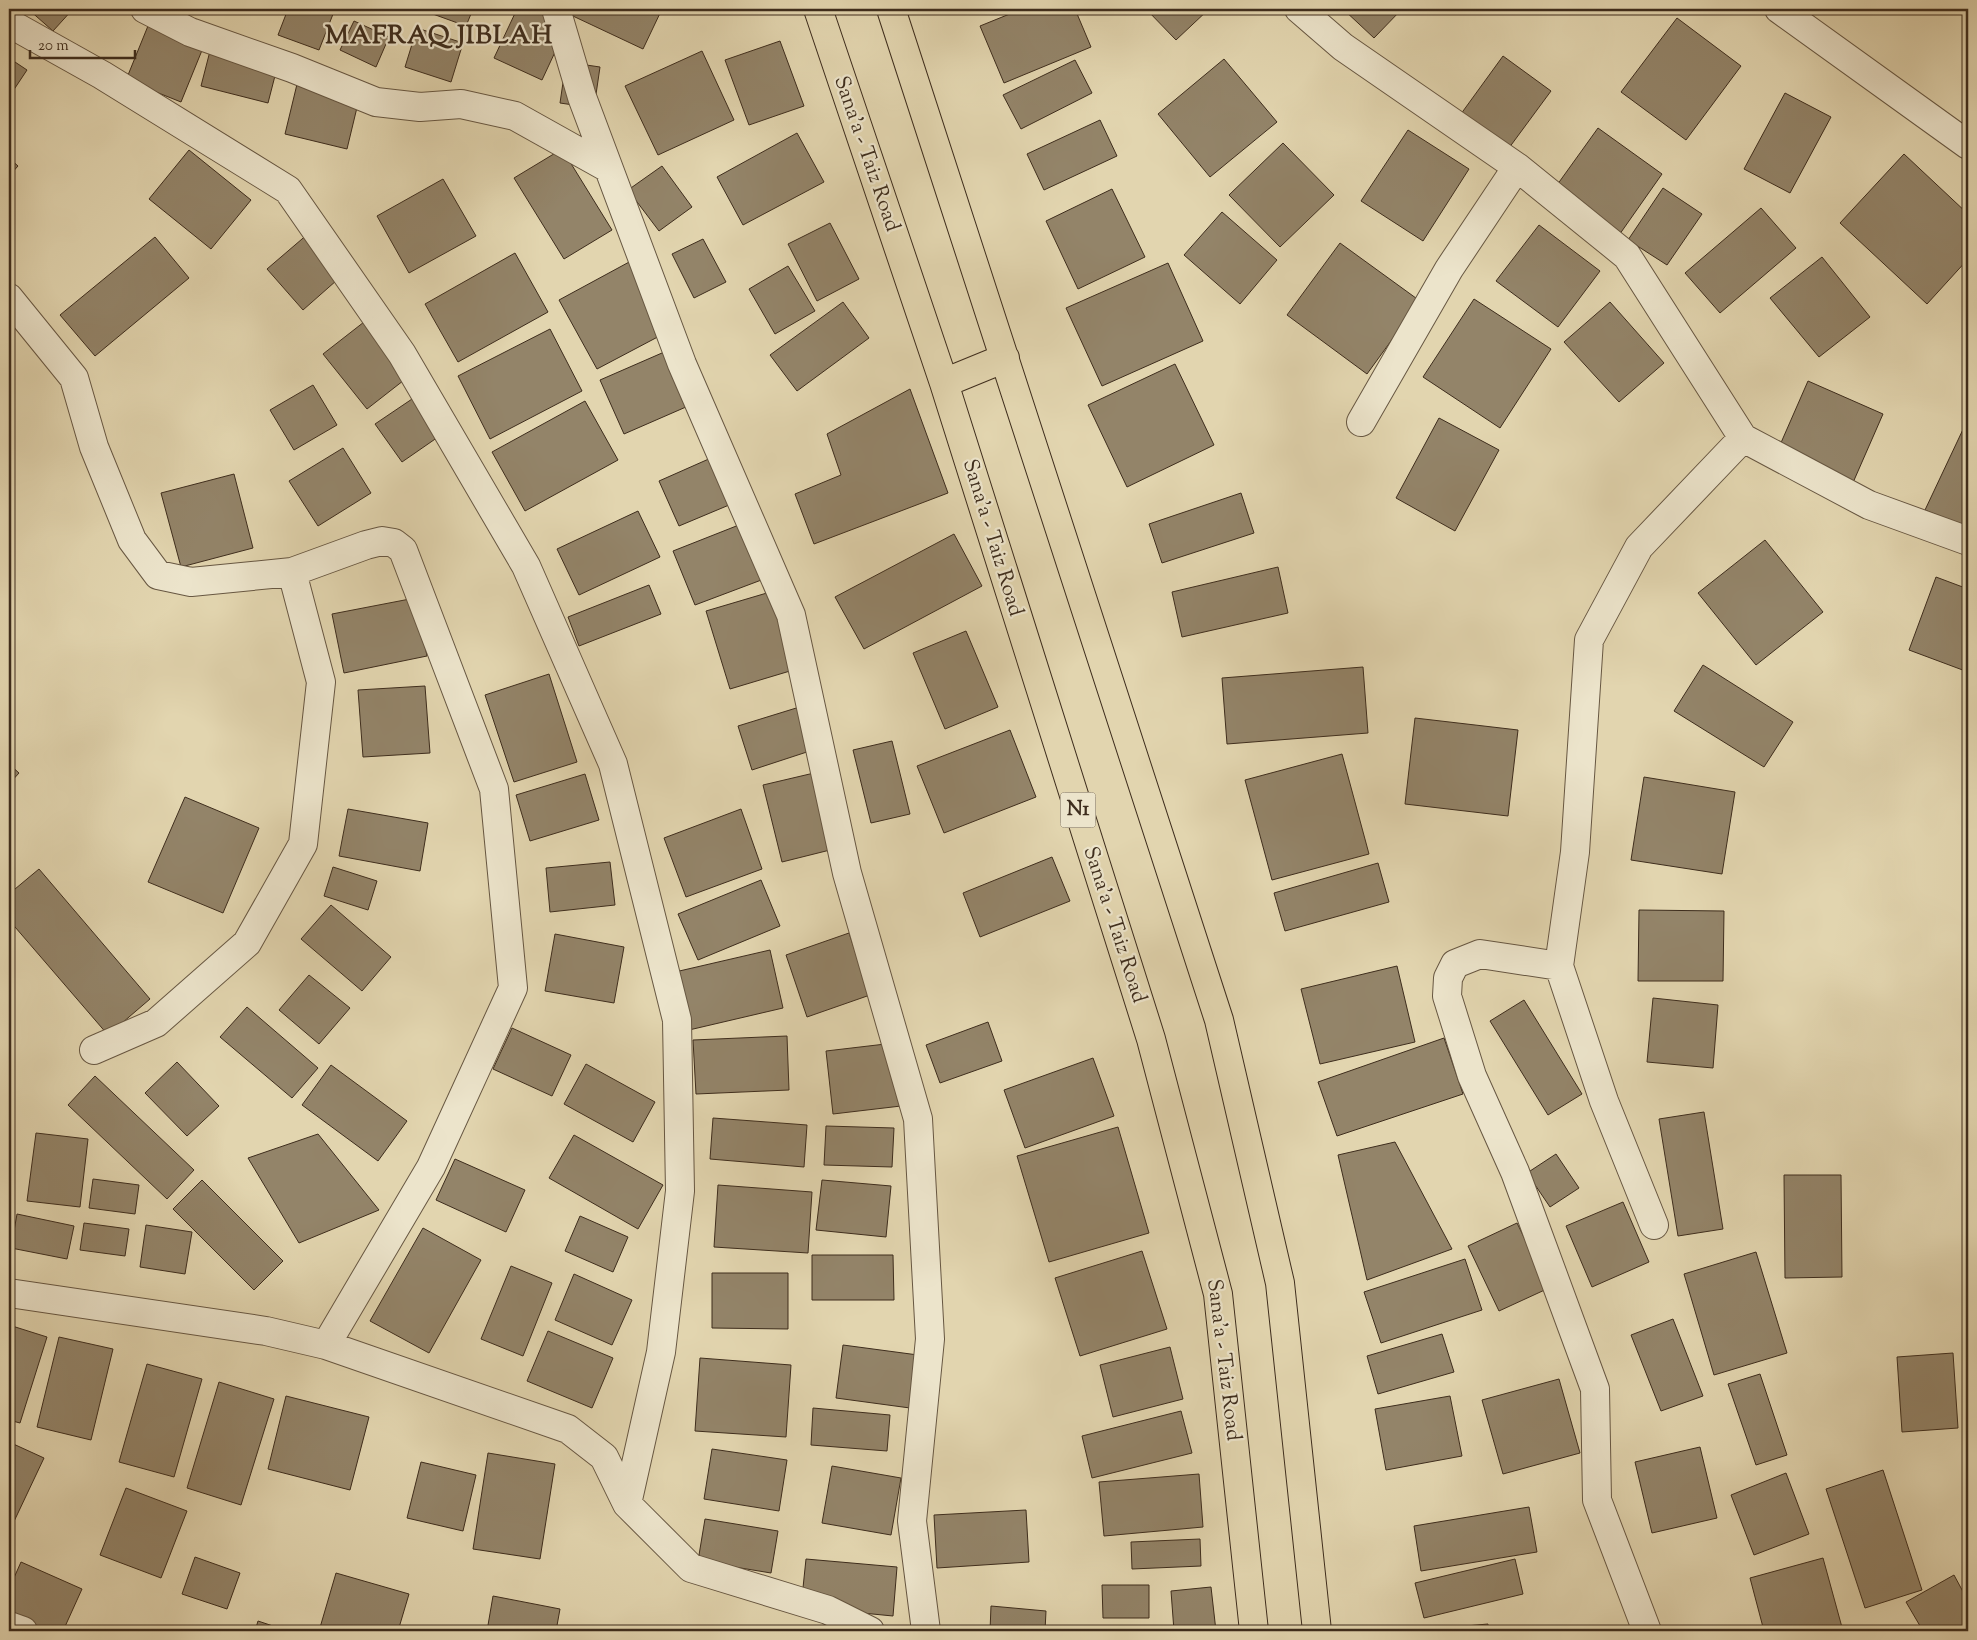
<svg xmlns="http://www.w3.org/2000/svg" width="1977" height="1640" viewBox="0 0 1977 1640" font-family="'Sorts Mill Goudy',serif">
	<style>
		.building { fill: #938469; stroke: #3e2d1d }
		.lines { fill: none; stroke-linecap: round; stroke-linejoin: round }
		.minor-casing { stroke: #675742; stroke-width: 30 }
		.trunk-casing { stroke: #3e2d1d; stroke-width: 30 }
		.minor { stroke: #ece4cb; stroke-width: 28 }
		.trunk { stroke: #e2d5af; stroke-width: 28 }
		.labels { text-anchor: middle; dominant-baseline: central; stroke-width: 4.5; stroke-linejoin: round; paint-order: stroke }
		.shield { fill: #ece4cb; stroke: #726451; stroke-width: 1 }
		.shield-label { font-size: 20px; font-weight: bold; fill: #3e2d1d }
		.street-label { font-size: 21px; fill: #3e2d1d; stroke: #ece4cb }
		.district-label { font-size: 26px; font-weight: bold; letter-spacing: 1px; fill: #3e2d1d; stroke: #ece4cb }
	</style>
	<rect width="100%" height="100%" fill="#e2d5af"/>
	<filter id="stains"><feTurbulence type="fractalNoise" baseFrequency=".004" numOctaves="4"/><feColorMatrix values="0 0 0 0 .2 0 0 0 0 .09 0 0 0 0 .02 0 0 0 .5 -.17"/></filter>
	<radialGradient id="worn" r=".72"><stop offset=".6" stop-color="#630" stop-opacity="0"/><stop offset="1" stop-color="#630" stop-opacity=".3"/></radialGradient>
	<path class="building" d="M 28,9 L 73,9 L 53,31 Z
		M 288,9 L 335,9 L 319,50 L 278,35 Z
		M 419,9 L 473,9 L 466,26 Z
		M 517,9 L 540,9 L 569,22 L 542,80 L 494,58 Z
		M 558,9 L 662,9 L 643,49 Z
		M 1022,9 L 1075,9 L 1091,47 L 1004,83 L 980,26 Z
		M 1146,9 L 1209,9 L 1176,40 Z
		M 1343,9 L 1402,9 L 1374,38 Z
		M 152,16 L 207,38 L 181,102 L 126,80 Z
		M 1677,18 L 1741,66 L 1686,140 L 1621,92 Z
		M 354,21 L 389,37 L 376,67 L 340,50 Z
		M 417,28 L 463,43 L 451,82 L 405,67 Z
		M 780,41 L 804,106 L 749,125 L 725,60 Z
		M 210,51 L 277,68 L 268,103 L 201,86 Z
		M 702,51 L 734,120 L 658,155 L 625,86 Z
		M 1503,56 L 1551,91 L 1506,152 L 1458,118 Z
		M 9,58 L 27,70 L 9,97 Z
		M 1224,59 L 1277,122 L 1210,177 L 1158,114 Z
		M 1075,60 L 1092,93 L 1021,129 L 1003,95 Z
		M 566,62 L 600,67 L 594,108 L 560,103 Z
		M 298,80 L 360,95 L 347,149 L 285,134 Z
		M 1785,93 L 1831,117 L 1790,193 L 1744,169 Z
		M 1100,120 L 1117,156 L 1044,190 L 1027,154 Z
		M 1598,128 L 1662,174 L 1617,238 L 1552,192 Z
		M 1408,130 L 1469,169 L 1423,241 L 1361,201 Z
		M 797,133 L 824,182 L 743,225 L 717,177 Z
		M 1283,143 L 1334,195 L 1280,247 L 1229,195 Z
		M 562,149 L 612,230 L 564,259 L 514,178 Z
		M 189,150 L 251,200 L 211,249 L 149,199 Z
		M 1904,154 L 1968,214 L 1968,259 L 1927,304 L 1840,223 Z
		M 9,158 L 18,166 L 9,176 Z
		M 662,166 L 692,207 L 659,231 L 628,190 Z
		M 443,179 L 476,236 L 409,273 L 377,216 Z
		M 1663,188 L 1702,214 L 1667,265 L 1628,240 Z
		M 1112,189 L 1145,257 L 1078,289 L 1046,221 Z
		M 1761,208 L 1796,248 L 1720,313 L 1685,273 Z
		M 1222,212 L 1277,260 L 1240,304 L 1184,255 Z
		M 830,223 L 859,279 L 817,301 L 788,244 Z
		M 1539,225 L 1600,271 L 1558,327 L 1496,281 Z
		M 309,233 L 345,273 L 303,310 L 267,269 Z
		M 155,237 L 189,278 L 95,356 L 60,315 Z
		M 703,239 L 726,282 L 694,298 L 672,254 Z
		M 1340,243 L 1420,301 L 1367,374 L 1287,315 Z
		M 515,253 L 548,312 L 458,362 L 425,304 Z
		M 1822,257 L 1870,317 L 1819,357 L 1770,298 Z
		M 631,261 L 669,331 L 597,369 L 559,300 Z
		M 1168,263 L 1203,341 L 1102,386 L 1066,308 Z
		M 788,266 L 815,311 L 775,334 L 749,289 Z
		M 1474,299 L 1551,349 L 1500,428 L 1423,377 Z
		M 843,302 L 869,338 L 797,391 L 770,355 Z
		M 1610,302 L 1664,363 L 1619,402 L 1564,342 Z
		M 364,322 L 408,377 L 367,409 L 323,354 Z
		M 550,329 L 582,391 L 490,439 L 458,376 Z
		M 678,346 L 702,400 L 624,434 L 600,380 Z
		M 1175,364 L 1214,445 L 1127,487 L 1088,405 Z
		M 1808,381 L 1883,414 L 1848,494 L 1773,461 Z
		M 313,385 L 337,425 L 294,450 L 270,410 Z
		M 910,389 L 948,493 L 814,544 L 795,494 L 841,475 L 827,434 Z
		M 415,397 L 441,435 L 402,462 L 375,424 Z
		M 585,401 L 618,460 L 525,511 L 492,452 Z
		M 1439,418 L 1499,450 L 1455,531 L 1396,498 Z
		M 1966,423 L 1968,424 L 1968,529 L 1925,510 Z
		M 343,448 L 371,493 L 318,526 L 289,481 Z
		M 720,454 L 741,500 L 679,526 L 659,481 Z
		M 234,474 L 253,548 L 181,567 L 161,493 Z
		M 1241,493 L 1254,533 L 1162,563 L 1149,524 Z
		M 638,511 L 660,557 L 579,595 L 557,549 Z
		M 749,521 L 772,576 L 695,605 L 673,551 Z
		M 954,534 L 982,586 L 864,649 L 835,597 Z
		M 1765,540 L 1823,612 L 1756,665 L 1698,593 Z
		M 1278,567 L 1288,613 L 1182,637 L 1172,592 Z
		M 1936,577 L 1968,589 L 1968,672 L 1909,650 Z
		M 649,585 L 661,614 L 579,646 L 568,617 Z
		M 777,590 L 800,668 L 730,689 L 706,611 Z
		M 415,598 L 427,656 L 344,673 L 332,614 Z
		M 966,631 L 998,707 L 945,729 L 913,653 Z
		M 1703,665 L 1793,722 L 1764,767 L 1674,711 Z
		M 1363,667 L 1368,733 L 1227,744 L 1222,678 Z
		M 549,674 L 577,762 L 514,782 L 485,695 Z
		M 425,686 L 430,753 L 363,757 L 358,690 Z
		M 806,705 L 819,748 L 752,770 L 738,726 Z
		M 1415,718 L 1518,730 L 1508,816 L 1405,804 Z
		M 1010,730 L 1036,797 L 944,833 L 917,766 Z
		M 892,741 L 910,814 L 871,823 L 853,750 Z
		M 1342,754 L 1369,854 L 1272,880 L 1245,780 Z
		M 9,764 L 19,773 L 9,784 Z
		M 831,769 L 850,845 L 782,862 L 763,785 Z
		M 585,774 L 599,820 L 530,841 L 516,795 Z
		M 1644,777 L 1735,792 L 1722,874 L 1631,860 Z
		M 185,797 L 259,828 L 223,913 L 148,882 Z
		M 348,809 L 428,823 L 420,871 L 339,856 Z
		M 741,809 L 762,869 L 686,897 L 664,838 Z
		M 1052,857 L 1070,901 L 980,937 L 963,893 Z
		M 610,862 L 615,905 L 550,912 L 546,868 Z
		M 1378,863 L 1389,902 L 1285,931 L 1274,893 Z
		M 333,867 L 377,881 L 368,910 L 324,896 Z
		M 39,869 L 150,999 L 108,1035 L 9,920 L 9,894 Z
		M 761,880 L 780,926 L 698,960 L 678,914 Z
		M 331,905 L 391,957 L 362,991 L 301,939 Z
		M 1639,910 L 1724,911 L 1723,981 L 1638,981 Z
		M 849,933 L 870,995 L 807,1017 L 786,955 Z
		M 555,934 L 624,947 L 614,1003 L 545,991 Z
		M 770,950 L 783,1008 L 689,1030 L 675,972 Z
		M 1397,966 L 1415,1042 L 1320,1064 L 1301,989 Z
		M 309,975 L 350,1008 L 319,1044 L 279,1010 Z
		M 1653,998 L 1718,1005 L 1713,1068 L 1647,1062 Z
		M 1524,1000 L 1582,1094 L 1548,1115 L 1490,1021 Z
		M 247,1007 L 318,1068 L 292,1098 L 220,1037 Z
		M 988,1022 L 1002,1061 L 940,1083 L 926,1045 Z
		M 512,1028 L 571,1055 L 552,1096 L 493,1069 Z
		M 787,1036 L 789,1090 L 696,1094 L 693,1040 Z
		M 1444,1038 L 1463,1094 L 1337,1136 L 1318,1082 Z
		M 894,1043 L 901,1106 L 833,1114 L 826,1051 Z
		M 1093,1058 L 1114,1116 L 1025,1148 L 1004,1090 Z
		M 177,1062 L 219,1106 L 187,1136 L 145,1093 Z
		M 586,1064 L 655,1102 L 633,1142 L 564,1104 Z
		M 331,1065 L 407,1121 L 378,1161 L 302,1105 Z
		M 95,1076 L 194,1170 L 167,1199 L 68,1105 Z
		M 1704,1112 L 1723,1229 L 1678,1236 L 1659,1119 Z
		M 713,1118 L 807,1125 L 804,1167 L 710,1159 Z
		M 826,1126 L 894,1128 L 892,1167 L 824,1165 Z
		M 1118,1127 L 1149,1233 L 1049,1262 L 1017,1156 Z
		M 9,1132 L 13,1132 L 9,1165 Z
		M 36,1133 L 88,1139 L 80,1207 L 27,1201 Z
		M 318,1134 L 379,1210 L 299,1243 L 248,1158 Z
		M 574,1135 L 663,1185 L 638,1229 L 549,1178 Z
		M 1395,1142 L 1452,1249 L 1367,1280 L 1338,1155 Z
		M 1556,1154 L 1579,1188 L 1550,1207 L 1527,1173 Z
		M 455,1159 L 525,1190 L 506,1232 L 436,1200 Z
		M 1784,1175 L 1841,1175 L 1842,1277 L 1785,1278 Z
		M 93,1179 L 139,1185 L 135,1214 L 89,1208 Z
		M 202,1180 L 283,1261 L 254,1290 L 173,1209 Z
		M 822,1180 L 891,1186 L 886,1237 L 816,1230 Z
		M 718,1185 L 812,1192 L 808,1253 L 714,1247 Z
		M 1623,1202 L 1649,1262 L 1592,1287 L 1566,1226 Z
		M 17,1214 L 74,1226 L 67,1259 L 11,1248 Z
		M 580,1216 L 628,1237 L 613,1272 L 565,1251 Z
		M 84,1223 L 129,1229 L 125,1256 L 80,1250 Z
		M 1517,1223 L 1549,1288 L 1499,1311 L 1468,1246 Z
		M 146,1225 L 192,1232 L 185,1274 L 140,1267 Z
		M 423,1228 L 481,1260 L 429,1353 L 370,1321 Z
		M 1142,1251 L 1167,1329 L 1080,1356 L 1055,1278 Z
		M 1756,1252 L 1787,1353 L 1714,1375 L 1684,1274 Z
		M 812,1255 L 893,1255 L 894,1300 L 812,1300 Z
		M 1465,1259 L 1482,1310 L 1381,1343 L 1364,1292 Z
		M 511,1266 L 552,1283 L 523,1356 L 481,1339 Z
		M 712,1273 L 788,1273 L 788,1329 L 712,1328 Z
		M 574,1274 L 632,1300 L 612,1345 L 555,1320 Z
		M 1673,1319 L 1703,1396 L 1661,1411 L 1631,1335 Z
		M 9,1325 L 47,1337 L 20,1423 L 9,1420 Z
		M 548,1331 L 613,1358 L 592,1408 L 527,1381 Z
		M 1442,1334 L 1454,1372 L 1378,1394 L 1367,1356 Z
		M 59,1337 L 113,1349 L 91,1440 L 37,1427 Z
		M 843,1345 L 918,1355 L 910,1408 L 836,1398 Z
		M 1170,1347 L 1183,1399 L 1113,1417 L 1100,1365 Z
		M 1953,1353 L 1958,1428 L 1902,1432 L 1897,1357 Z
		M 700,1358 L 791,1365 L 786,1437 L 695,1431 Z
		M 147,1364 L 202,1379 L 174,1477 L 119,1462 Z
		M 1760,1374 L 1787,1455 L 1756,1465 L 1728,1384 Z
		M 1559,1379 L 1580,1453 L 1503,1474 L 1482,1400 Z
		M 219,1382 L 274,1399 L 241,1505 L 187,1488 Z
		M 286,1396 L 369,1417 L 350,1490 L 268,1469 Z
		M 1450,1396 L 1462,1456 L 1386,1470 L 1375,1409 Z
		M 813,1408 L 890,1415 L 887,1451 L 811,1445 Z
		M 1181,1411 L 1192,1453 L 1092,1478 L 1082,1436 Z
		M 9,1442 L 44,1458 L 9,1532 Z
		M 1700,1447 L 1717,1518 L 1652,1533 L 1635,1462 Z
		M 712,1449 L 787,1460 L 779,1511 L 704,1499 Z
		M 488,1453 L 555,1464 L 540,1559 L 473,1549 Z
		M 421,1462 L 476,1475 L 463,1531 L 407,1518 Z
		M 832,1466 L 901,1478 L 891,1535 L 822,1523 Z
		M 1883,1470 L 1922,1590 L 1865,1608 L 1826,1489 Z
		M 1786,1473 L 1809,1534 L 1754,1555 L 1731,1495 Z
		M 1199,1474 L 1203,1527 L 1104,1536 L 1099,1482 Z
		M 126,1488 L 187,1511 L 161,1578 L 100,1555 Z
		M 1529,1507 L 1537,1552 L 1421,1571 L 1414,1526 Z
		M 1026,1510 L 1029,1562 L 937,1568 L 934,1515 Z
		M 705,1519 L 778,1531 L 771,1573 L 698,1561 Z
		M 1200,1539 L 1201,1566 L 1132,1569 L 1131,1542 Z
		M 195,1557 L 240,1573 L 227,1609 L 182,1594 Z
		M 1823,1558 L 1843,1631 L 1764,1631 L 1750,1578 Z
		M 806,1559 L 897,1567 L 893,1616 L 801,1607 Z
		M 1515,1559 L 1523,1594 L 1424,1618 L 1415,1583 Z
		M 21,1562 L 82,1589 L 63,1631 L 26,1631 L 9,1624 L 9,1589 Z
		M 336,1573 L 409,1594 L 398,1631 L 319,1631 Z
		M 1954,1575 L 1968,1601 L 1968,1631 L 1923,1631 L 1906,1602 Z
		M 1102,1585 L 1149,1585 L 1149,1618 L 1103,1618 Z
		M 1211,1587 L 1216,1631 L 1174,1631 L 1171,1591 Z
		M 493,1596 L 560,1609 L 556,1631 L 487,1631 Z
		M 991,1606 L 1046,1611 L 1045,1631 L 990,1631 Z
		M 258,1621 L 288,1631 L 255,1631 Z
		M 1488,1624 L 1488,1631 L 1421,1631 L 1421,1630 Z"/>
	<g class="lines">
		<g class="minor-casing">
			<path id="minor" d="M 145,9 L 190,32 L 292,68 L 376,102 L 420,107 L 461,104 L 515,116 L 608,168
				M 556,9 L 582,97 L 682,364 L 791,615 L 847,873 L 918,1119 L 930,1339 L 912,1521 L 926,1631
				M 1299,9 L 1343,47 L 1517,167 L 1627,256 L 1743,438 L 1869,505 L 1968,541
				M 1779,9 L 1968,145
				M 9,23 L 102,75 L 288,190 L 402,354 L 526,566 L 613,764 L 677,1020 L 680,1191 L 661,1352 L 627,1504
				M 9,298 L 74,378 L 94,447 L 132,540 L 158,575 L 191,582 L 292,572 L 366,545 L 382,541 L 394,543 L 403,550 L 494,789 L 513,988 L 431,1167 L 326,1345
				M 1361,422 L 1449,269 L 1517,167
				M 1559,966 L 1604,1101 L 1654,1225
				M 94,1050 L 156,1023 L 247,943 L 303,844 L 321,682 L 292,572
				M 9,1293 L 266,1331 L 326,1345 L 568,1429 L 604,1457 L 627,1504 L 691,1568 L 828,1610 L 870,1631
				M 9,1626 L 23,1631
				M 1647,1631 L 1597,1500 L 1595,1389 L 1515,1172 L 1472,1076 L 1447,996 L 1448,978 L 1455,964 L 1480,954 L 1559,966 L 1575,852 L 1589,640 L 1639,547 L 1743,438"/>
		</g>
		<g class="trunk-casing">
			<path id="trunk" d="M 818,9 L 944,383 L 1151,1039 L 1218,1294 L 1254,1631
				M 891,9 L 1219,1020 L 1280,1283 L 1317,1631
				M 944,383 L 1005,358"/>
		</g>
		<use href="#minor" class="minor"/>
		<use href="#trunk" class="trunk"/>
	</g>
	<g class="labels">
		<rect class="shield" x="1060.5" y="792.5" width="35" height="35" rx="4"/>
		<g class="shield-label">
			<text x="1078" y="810">N1</text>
		</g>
		<g class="street-label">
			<text transform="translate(866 154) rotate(71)">Sana'a - Taiz Road</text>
			<text transform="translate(992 538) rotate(73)">Sana'a - Taiz Road</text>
			<text transform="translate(1114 925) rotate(72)">Sana'a - Taiz Road</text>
			<text transform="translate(1223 1360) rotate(83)">Sana'a - Taiz Road</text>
		</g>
		<g class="district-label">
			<text x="439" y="36">MAFRAQ JIBLAH</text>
		</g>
	</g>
	<rect width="1977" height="1640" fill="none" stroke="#e2d5af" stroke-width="30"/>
	<rect x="10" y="10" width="1957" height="1620" fill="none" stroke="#3e2d1d" stroke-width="2.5"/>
	<rect x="15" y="15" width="1947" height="1610" fill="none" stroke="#3e2d1d"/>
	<path d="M30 50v8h105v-8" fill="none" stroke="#3e2d1d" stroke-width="2.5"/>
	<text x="38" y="50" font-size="15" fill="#3e2d1d" stroke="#ece4cb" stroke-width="4" paint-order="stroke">20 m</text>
	<rect width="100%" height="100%" filter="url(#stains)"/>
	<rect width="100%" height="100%" fill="url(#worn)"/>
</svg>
